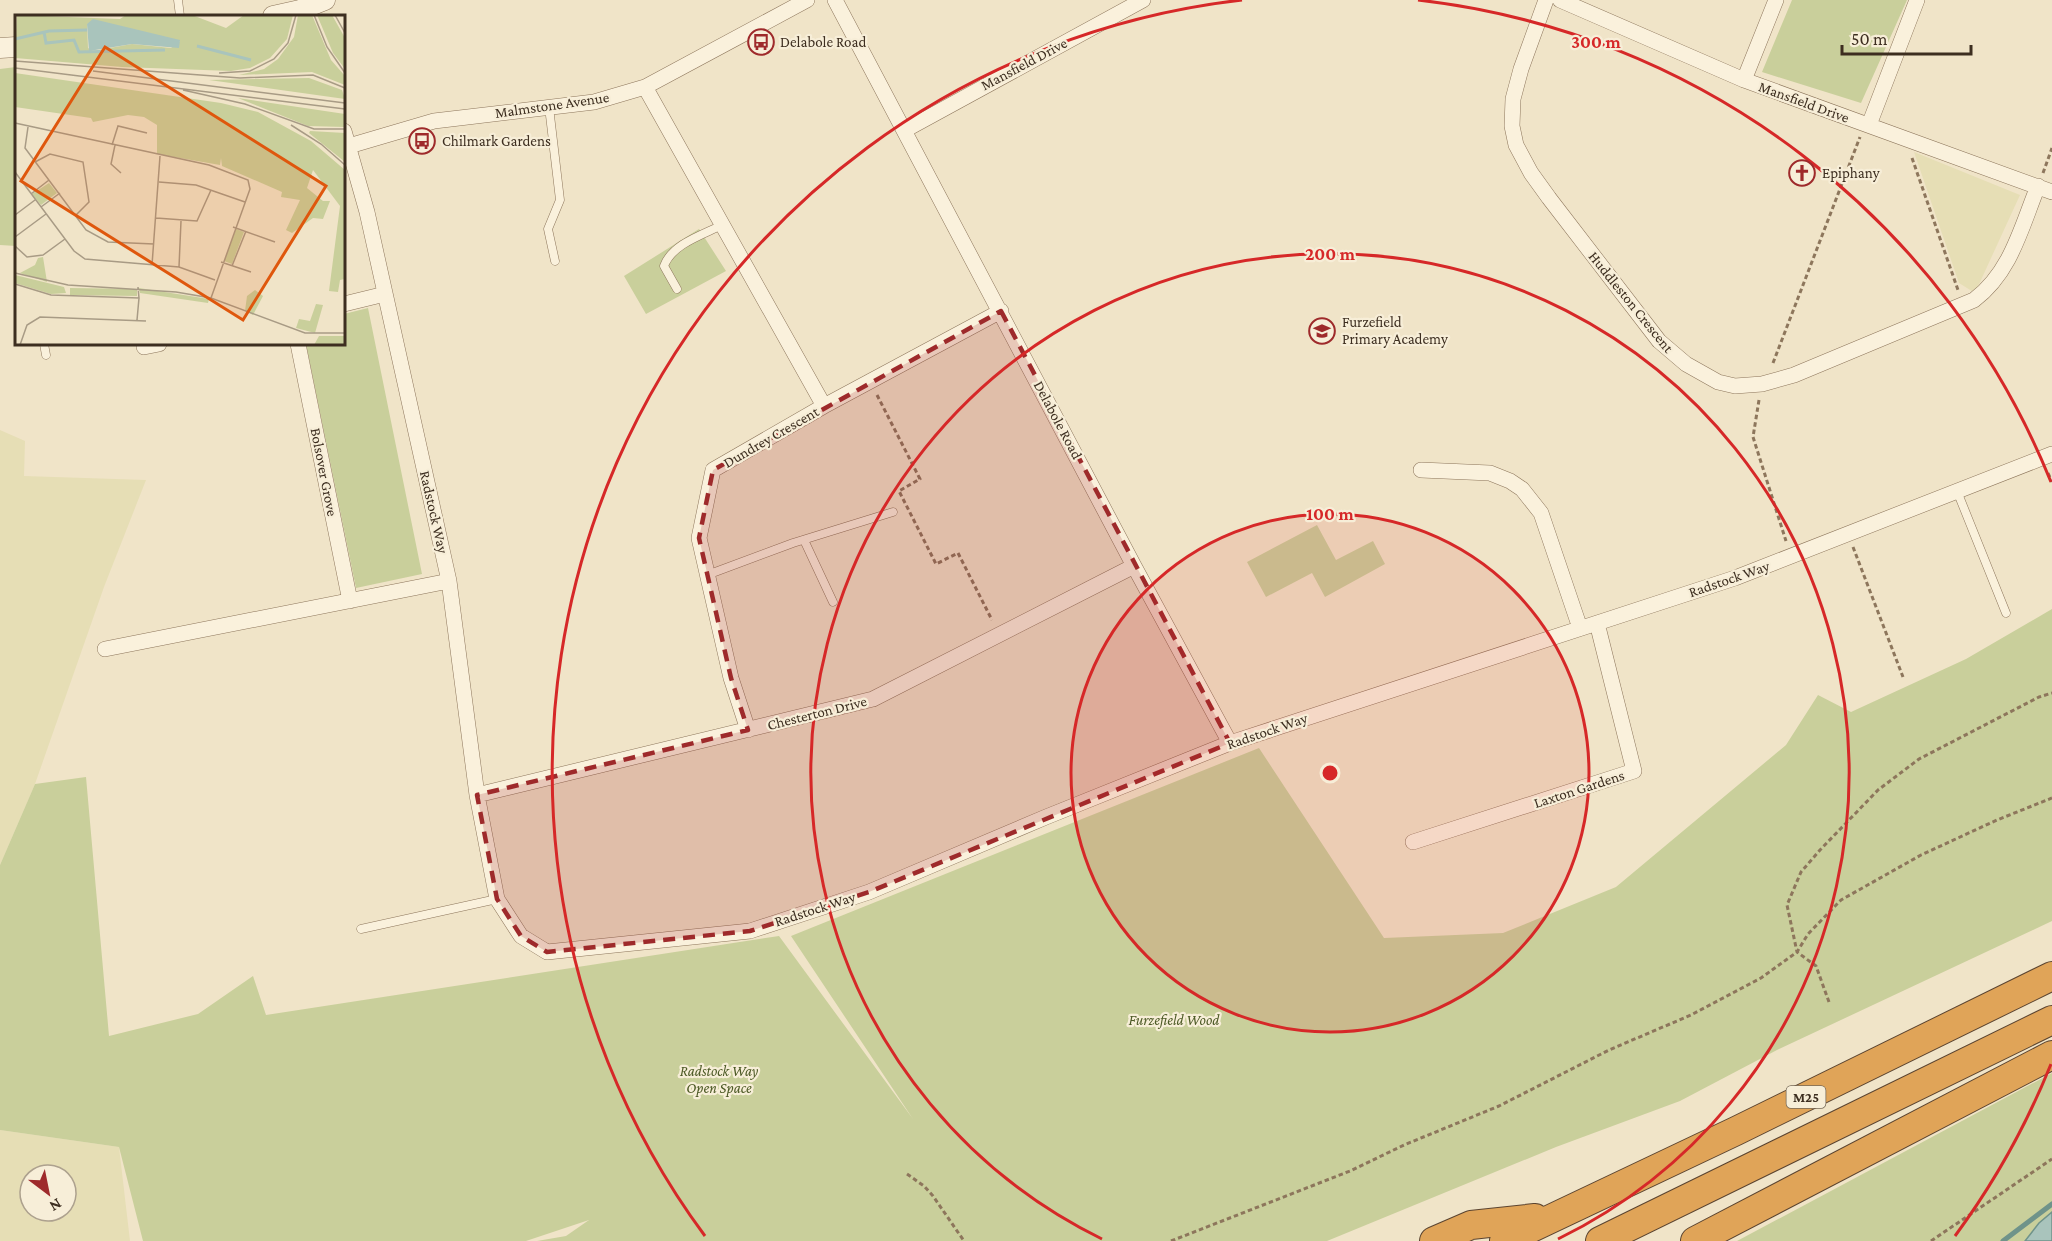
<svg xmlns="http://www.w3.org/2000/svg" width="2052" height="1241" viewBox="0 0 2052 1241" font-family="'Crimson Pro',serif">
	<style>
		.farmland { fill: #e6deb5; fill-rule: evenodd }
		.green { fill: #c9cf9b }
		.water { fill: #a9c4bc; stroke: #6f938a; stroke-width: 1.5 }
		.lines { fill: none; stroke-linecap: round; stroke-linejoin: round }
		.stream { stroke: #6f938a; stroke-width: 5 }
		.service-casing { stroke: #8d765c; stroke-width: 9 }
		.minor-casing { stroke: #8d765c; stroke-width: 16 }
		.tertiary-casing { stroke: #8d765c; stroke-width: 21 }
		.motorway-casing { stroke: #5b4430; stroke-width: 30 }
		.path { stroke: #8d765c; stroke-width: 3; stroke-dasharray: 4.5 3; stroke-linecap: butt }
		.service { stroke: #faf1dc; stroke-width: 8 }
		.minor { stroke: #faf1dc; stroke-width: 15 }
		.tertiary { stroke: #faf1dc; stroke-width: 20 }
		.motorway { stroke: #e0a458; stroke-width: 28 }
		.marked { fill: #9e2a2b; fill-opacity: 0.2; stroke: #9e2a2b; stroke-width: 4.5; stroke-dasharray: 12 8; stroke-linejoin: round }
		.ring { fill: none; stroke: #d62828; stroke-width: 3 }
		.labels { text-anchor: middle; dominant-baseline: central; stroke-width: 4.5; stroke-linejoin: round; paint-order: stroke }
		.shield { fill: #f7eed8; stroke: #756857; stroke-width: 1.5 }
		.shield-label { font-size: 14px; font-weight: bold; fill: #3d2e20 }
		.poi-label { font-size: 15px; fill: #3d2e20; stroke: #f7eed8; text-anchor: start }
		.street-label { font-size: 15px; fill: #3d2e20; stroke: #f7eed8 }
		.park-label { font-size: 15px; font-style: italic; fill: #4d5a26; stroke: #f7eed8 }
		.inset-river { fill: none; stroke: #a9c4bc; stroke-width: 3 }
		.inset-road { fill: none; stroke: #a89b85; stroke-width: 1.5 }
		.view { fill: #df570d; fill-opacity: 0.15; stroke: #df570d; stroke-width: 3 }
		.inset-edge { fill: none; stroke: #3d2e20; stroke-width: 3 }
		.centre { fill: #d62828; stroke: #f7eed8; stroke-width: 3 }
		.ring-label { font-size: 18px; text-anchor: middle; font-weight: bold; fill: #d62828; stroke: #f7eed8; stroke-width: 4.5; stroke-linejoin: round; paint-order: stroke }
	</style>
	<rect width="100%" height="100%" fill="#f0e4c8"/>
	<path class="farmland" d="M 1914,152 L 2020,195 L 1975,293 L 1959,283 Z
		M 0,430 L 25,441 L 24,476 L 146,480 L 104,587 L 35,784 L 0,865 Z
		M 0,1130 L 119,1147 L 130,1241 L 0,1241 ZM 30,1175 L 66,1175 L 66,1211 L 30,1211 Z"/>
	<path class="green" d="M 1792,0 L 1907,0 L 1861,103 L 1762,72 Z
		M 16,67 L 16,246 L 0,245 L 0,69 Z
		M 699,229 L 726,271 L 646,314 L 624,276 Z
		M 368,308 L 422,574 L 356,588 L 306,344 L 344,344 L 344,314 Z
		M 1317,525 L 1336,560 L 1373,541 L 1385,564 L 1325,597 L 1312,573 L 1266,597 L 1247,562 Z
		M 2052,609 L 2052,921 L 1777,1050 L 1680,1101 L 1556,1147 L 1327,1241 L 537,1241 L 566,1236 L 589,1220 L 526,1241 L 143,1241 L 119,1147 L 0,1130 L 0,865 L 35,784 L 86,777 L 109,1036 L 198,1014 L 253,976 L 266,1015 L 779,936 L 913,1119 L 791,936 L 1259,748 L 1384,938 L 1503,933 L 1616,887 L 1786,745 L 1818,695 L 1851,712 L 1966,659 Z
		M 2052,1073 L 2052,1212 L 2039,1223 L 2025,1241 L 1737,1241 Z"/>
	<path class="water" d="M 2052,1212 L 2052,1241 L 2025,1241 L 2039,1223 Z"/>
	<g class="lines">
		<path class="stream" d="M 2003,1241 L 2052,1204"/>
		<g class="service-casing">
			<path id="service" d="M 178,0 L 180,16
				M 549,107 L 560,200 L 548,229 L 555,261
				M 677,289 L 664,266 C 672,244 702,235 722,225
				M 44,344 L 46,355
				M 1957,491 L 2006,613
				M 804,540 L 833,602
				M 707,575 L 793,543 L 893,512
				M 361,929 L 497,899"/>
		</g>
		<g class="minor-casing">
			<path id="minor" d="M 835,0 L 1134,566 L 1230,743
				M 1546,0 L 1521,69 L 1513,99 L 1512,126 L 1516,145 L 1531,173 L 1549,198 L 1659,341 L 1686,364 L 1718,382 L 1735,386 L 1762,384 L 1794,375 L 1974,300 C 2011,272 2021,228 2038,186
				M 1560,0 L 1744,80 L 2052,192
				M 1744,80 L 1776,0
				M 645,87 L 824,406
				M 1869,125 L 1917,0
				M 905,130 L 1143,0
				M 344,131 L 367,212 L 449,581 L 477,795 L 497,899 L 521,936 L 547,952 L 750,931 L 869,892 L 1046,817 L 1230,743 L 1735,578 L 2052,454
				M 349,146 L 434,121 L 594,102 L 645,87 L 807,0
				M 344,304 L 385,294
				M 298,344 L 350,601
				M 144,347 L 159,344
				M 1421,470 L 1490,473 L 1510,481 L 1522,489 L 1541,513 L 1580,628
				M 105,649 L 449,581
				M 748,730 L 731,678 L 699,538 L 713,470 L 824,406 L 1001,311
				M 477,795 L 873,699 L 1134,566
				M 1413,842 L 1634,771 L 1597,623"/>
		</g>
		<g class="tertiary-casing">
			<path id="tertiary" d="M 273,16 L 300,10 L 325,0
				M 0,48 L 16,47"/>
		</g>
		<g class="motorway-casing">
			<path id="motorway" d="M 1434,1241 L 1471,1225 L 1535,1218
				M 1504,1241 L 1736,1131 L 2052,976
				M 1600,1241 L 2052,1020
				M 1695,1241 L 2052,1055"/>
		</g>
		<path class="path" d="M 1912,158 L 1958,290
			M 2043,173 L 2052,148
			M 1773,363 L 1860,137
			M 877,395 L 920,479 L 899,491 L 936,564 L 958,553 L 992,620
			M 1759,400 L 1753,437 L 1786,541
			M 2048,473 L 2052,482
			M 1853,547 L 1903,677
			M 1829,1002 L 1816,966 L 1797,952 L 1787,905 L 1801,872 L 1820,850 L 1878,790 L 1919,759 L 2039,697 L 2052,693
			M 907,1174 L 924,1186 L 933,1196 L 964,1241
			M 1171,1241 L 1350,1171 L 1404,1145 L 1499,1106 L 1609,1050 L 1691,1015 L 1761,978 L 1797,952 L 1808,934 L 1841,900 L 1921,855 L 1997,820 L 2052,798
			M 1931,1241 L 2052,1159"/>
		<use href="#service" class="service"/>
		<use href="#minor" class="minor"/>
		<use href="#tertiary" class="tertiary"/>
		<use href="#motorway" class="motorway"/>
	</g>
	<path class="marked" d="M 1001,311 L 1230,743 L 869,892 L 750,931 L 547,952 L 521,936 L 497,899 L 477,795 L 748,730 L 731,678 L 699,538 L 713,470 Z"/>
	<circle cx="1330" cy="773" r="259" fill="#d62828" fill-opacity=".12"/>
	<g class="ring">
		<circle cx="1330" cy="773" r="259"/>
		<path d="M1102 1239A519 519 0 1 1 1558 1239"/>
		<path d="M2051 1064A778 778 0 0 1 1955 1236M705 1236A778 778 0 0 1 1242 0M1418 0A778 778 0 0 1 2051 482"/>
	</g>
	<defs>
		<g id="bus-ring" transform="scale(1.35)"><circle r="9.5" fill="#f7eed8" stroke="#9e2a2b" stroke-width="1.5"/><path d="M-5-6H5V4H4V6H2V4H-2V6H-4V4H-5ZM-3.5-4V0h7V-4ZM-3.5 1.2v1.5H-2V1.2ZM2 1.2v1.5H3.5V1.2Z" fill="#9e2a2b"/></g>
		<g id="church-ring" transform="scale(1.35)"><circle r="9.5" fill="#f7eed8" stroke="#9e2a2b" stroke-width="1.5"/><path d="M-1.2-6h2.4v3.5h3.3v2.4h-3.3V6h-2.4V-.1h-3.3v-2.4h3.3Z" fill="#9e2a2b"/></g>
		<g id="school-ring" transform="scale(1.35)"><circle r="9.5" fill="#f7eed8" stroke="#9e2a2b" stroke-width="1.5"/><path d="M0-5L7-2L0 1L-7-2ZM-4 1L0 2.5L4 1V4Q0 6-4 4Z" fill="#9e2a2b"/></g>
	</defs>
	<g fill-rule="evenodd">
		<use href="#bus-ring" x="761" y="42"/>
		<use href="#bus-ring" x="422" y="141"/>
		<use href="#church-ring" x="1802" y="173"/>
		<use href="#school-ring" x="1322" y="331"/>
	</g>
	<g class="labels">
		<rect class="shield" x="1786.5" y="1086" width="39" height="22" rx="4.5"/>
		<g class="shield-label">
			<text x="1806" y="1097">M25</text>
		</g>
		<g class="poi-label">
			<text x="780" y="42">Delabole Road</text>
			<text x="442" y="141">Chilmark Gardens</text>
			<text x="1822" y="173">Epiphany</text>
			<text x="1342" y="322">Furzefield<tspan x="1342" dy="17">Primary Academy</tspan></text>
		</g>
		<g class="street-label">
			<text transform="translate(1024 64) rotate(-28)">Mansfield Drive</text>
			<text transform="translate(1804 102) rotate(20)">Mansfield Drive</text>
			<text transform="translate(552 105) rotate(-8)">Malmstone Avenue</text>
			<text transform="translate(1631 302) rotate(51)">Huddleston Crescent</text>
			<text transform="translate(1058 420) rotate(62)">Delabole Road</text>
			<text transform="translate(771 437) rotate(-30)">Dundrey Crescent</text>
			<text transform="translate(324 472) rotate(79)">Bolsover Grove</text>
			<text transform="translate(434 512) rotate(77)">Radstock Way</text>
			<text transform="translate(1729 579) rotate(-19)">Radstock Way</text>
			<text transform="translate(817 713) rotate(-14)">Chesterton Drive</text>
			<text transform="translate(1267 731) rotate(-19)">Radstock Way</text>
			<text transform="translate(1579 789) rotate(-18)">Laxton Gardens</text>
			<text transform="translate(815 909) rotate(-18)">Radstock Way</text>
		</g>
		<g class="park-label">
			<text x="1174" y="1020">Furzefield Wood</text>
			<text x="719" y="1071">Radstock Way<tspan x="719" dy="17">Open Space</tspan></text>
		</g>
	</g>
	<g transform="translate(15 15)">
		<rect width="330" height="330" fill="#f0e4c8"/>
		<path d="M 2,0 L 105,4 L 111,0 L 177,0 L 211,13 L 229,0 L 278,0 L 272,24 L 255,43 L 235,53 L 216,56 L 107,52 L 0,43 ZM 84,7 L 144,22 L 165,26 L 156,33 L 117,29 L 78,36 L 73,33 L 72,9 ZM 283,0 L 297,0 L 316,45 L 330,61 L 330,70 L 297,57 L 224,60 L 249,54 L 263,44 L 279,22 ZM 302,0 L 317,0 L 330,23 L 330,54 L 318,38 ZM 0,58 L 206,88 L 243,97 L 296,126 L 330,155 L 330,264 L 325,265 L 323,277 L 314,276 L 325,191 L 298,155 L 292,173 L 308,186 L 315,186 L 308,204 L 298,203 L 277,218 L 271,215 L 285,185 L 266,182 L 267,177 L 207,151 L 206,143 L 205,150 L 142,139 L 142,110 L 129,102 L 113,100 L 78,107 L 76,103 L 0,92 ZM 294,63 L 327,75 L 330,84 L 194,65 ZM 223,83 L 330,99 L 330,112 L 293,111 ZM 295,116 L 330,118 L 330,147 L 294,118 ZM 34,168 L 42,178 L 26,190 L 17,179 ZM 221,214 L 229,217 L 217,249 L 209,246 ZM 28,242 L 32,267 L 5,258 L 20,250 L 23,243 ZM 0,260 L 49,272 L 51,278 L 36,279 L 0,268 ZM 55,273 L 122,274 L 122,281 L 55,280 ZM 124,273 L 194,284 L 193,288 L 125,278 ZM 240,275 L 248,281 L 238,300 L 230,296 L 232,281 ZM 301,289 L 308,290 L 300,318 L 281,313 L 284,304 L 295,306 ZM 304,321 L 330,321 L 330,330 L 299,330 Z" fill="#c9cf9b" fill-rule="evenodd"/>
		<path d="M 78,4 L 165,25 L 164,33 L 117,29 L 74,36 L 72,9 Z" fill="#a9c4bc"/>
		<path class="inset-river" d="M 29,17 L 31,28 L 59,25 L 64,37 L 150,35M 0,24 L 34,16 L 72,15M 182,31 L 236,45"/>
		<path class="inset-road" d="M 299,0 L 312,32 L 330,58M 320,0 L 330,18M 0,46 L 225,63 L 298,60 L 330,73M 0,53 L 330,94M 78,56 L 330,88M 204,58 L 235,56 L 259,44 L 273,28 L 281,0M 168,75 L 230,89 L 299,114 L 330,114M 0,108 L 194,150 L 233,165 L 235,174 L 196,283M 276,110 L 306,129 L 330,150M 13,112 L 10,133 L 71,215 L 93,227 L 139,229M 97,130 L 103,111 L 132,118M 100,130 L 96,149 L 106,158M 20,147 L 35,139 L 68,147 L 74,187 L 60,201M 0,157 L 59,236 L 70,244 L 164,252 L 200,265M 144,167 L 181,170 L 230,187M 16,179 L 34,165M 26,192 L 45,178M 0,200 L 20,185M 141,203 L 182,206 L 196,175M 218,212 L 260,227M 0,222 L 31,199M 0,231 L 12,242 L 28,240 L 50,224M 206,247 L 236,257M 137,250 L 145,141M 217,251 L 231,216M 164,252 L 166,206M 0,258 L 53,270 L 161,277 L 196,283 L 290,318 L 330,318M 0,269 L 36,280 L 124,283 L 123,272M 122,305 L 124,283M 5,330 L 12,310 L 25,302 L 131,306"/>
		<path class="view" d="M 90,32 L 311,171 L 228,305 L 6,166 Z"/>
		<rect width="330" height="330" class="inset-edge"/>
	</g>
	<circle cx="1330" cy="773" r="9" class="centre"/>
	<g class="ring-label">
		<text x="1596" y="48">300 m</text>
		<text x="1330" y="260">200 m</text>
		<text x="1330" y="520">100 m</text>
	</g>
	<g transform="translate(48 1193) rotate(148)"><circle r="28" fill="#f7eed8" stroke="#ada18e" stroke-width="1.5"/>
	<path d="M0-4.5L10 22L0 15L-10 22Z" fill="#9e2a2b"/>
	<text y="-9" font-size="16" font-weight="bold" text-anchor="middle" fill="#3d2e20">N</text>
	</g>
	<path d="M1842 45v9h129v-9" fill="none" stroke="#3d2e20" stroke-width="3"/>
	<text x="1851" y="45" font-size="18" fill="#3d2e20" stroke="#f7eed8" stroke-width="4.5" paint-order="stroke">50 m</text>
</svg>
